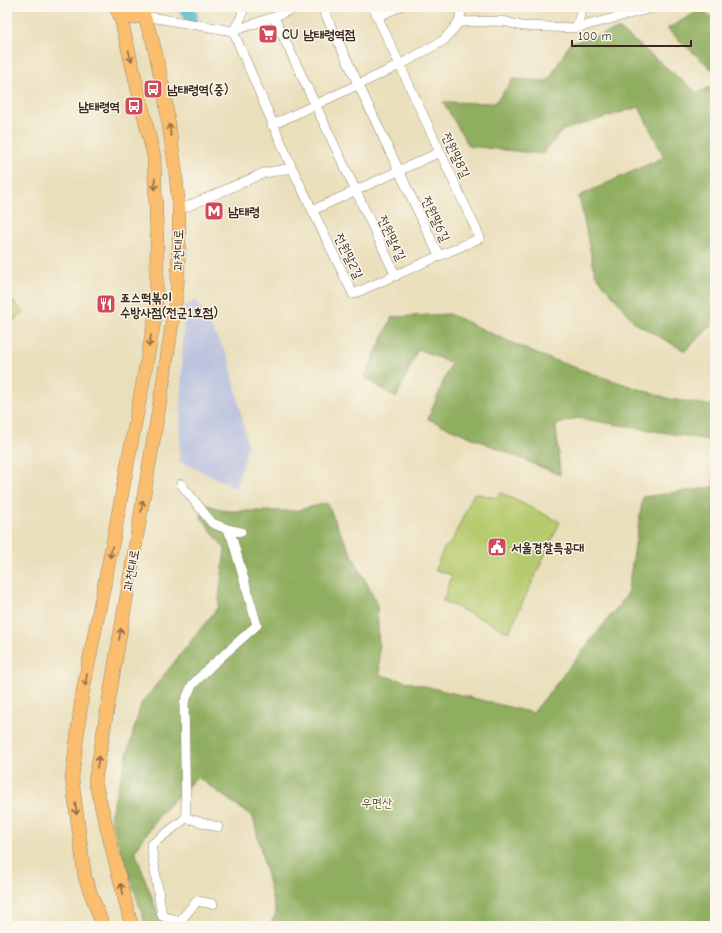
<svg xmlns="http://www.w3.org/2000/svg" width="722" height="933" viewBox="0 0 722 933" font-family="'Comic Neue','Poor Story',sans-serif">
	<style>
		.industrial { fill: #bcc3de }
		.green { fill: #b6ca6e; stroke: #787a46 }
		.forest { fill: #90ae61; stroke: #666c40 }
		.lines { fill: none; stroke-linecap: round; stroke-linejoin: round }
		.river { stroke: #47b3c4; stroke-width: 14 }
		.minor-casing { stroke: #92846c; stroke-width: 10 }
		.primary-casing { stroke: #92846c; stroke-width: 14 }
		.minor { stroke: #fff; stroke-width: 9 }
		.primary { stroke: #fabe6e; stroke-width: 13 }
		.oneway { stroke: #916d42 }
		.labels { text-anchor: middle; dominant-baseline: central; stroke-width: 3; stroke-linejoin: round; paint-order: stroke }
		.poi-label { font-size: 13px; font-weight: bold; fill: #3b2a1e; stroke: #fbf7ec; text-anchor: start }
		.street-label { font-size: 13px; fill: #3b2a1e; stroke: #fbf7ec }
		.park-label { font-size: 13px; fill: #605a36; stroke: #fbf7ec }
	</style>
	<rect width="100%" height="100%" fill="#fbf7ec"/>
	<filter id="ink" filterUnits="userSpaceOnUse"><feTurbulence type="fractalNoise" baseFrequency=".025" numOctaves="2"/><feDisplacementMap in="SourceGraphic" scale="8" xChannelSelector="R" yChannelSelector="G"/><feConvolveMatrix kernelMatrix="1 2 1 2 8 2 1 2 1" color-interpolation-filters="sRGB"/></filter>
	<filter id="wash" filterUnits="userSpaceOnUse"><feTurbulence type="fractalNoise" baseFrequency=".012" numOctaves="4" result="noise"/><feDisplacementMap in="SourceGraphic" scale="16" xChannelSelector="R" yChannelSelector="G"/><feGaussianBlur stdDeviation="0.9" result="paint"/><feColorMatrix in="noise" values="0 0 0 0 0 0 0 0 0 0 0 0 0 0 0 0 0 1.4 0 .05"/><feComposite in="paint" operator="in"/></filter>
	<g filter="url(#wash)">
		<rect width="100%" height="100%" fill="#eadfbb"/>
		<path class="industrial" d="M 196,300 L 230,361 L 248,446 L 236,488 L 179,461 L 184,306 Z"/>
		<path class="green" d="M 7,295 L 23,312 L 7,327 Z
			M 474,493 L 497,498 L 501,493 L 560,522 L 509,632 L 443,601 L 452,575 L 435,570 L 444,548 L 451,543 Z"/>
		<path class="forest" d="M 702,9 L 715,20 L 715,72 L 667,29 Z
			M 620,29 L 697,93 L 715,85 L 715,322 L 685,351 L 635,323 L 595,274 L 579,196 L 664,157 L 639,107 L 563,130 L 542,154 L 469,146 L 443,102 L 495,103 L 513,79 L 548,81 L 570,43 Z
			M 449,314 L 537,354 L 605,378 L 670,399 L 715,406 L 715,441 L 577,418 L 556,425 L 560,475 L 428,419 L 451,363 L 418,349 L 396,398 L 365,377 L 392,317 Z
			M 715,446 L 715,926 L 269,926 L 276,914 L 253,817 L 197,777 L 160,814 L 135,851 L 162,926 L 146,926 L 110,817 L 141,704 L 218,607 L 225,549 L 201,517 L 204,504 L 226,511 L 294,511 L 327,503 L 339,530 L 377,603 L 380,675 L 533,713 L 627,595 L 643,497 L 713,487 Z"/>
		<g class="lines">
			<path class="river" d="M 185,7 L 190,14 L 191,18"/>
		</g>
	</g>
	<g filter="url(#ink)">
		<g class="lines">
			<g class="minor-casing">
				<path id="minor" d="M 322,7 L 439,256
					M 144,16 L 233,31 L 274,17 L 296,7
					M 274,17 L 396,276
					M 377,17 L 399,7
					M 459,22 L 462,7
					M 576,28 L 583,7
					M 233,31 L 292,168 L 353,294 L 480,238 L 373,7
					M 233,31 L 241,18 L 244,7
					M 272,125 L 400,65 L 444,40 L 459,22 L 503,21 L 522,26 L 576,28 L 656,7
					M 179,210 L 264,173 L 292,168
					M 313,210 L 440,152
					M 181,484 L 212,523 L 227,529 L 232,538 L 257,625 L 210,667 L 192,685 L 184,703 L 186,818 L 151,845 L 162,916 L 180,921 L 197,901 L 213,904
					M 227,529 L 241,532
					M 186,818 L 218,827"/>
			</g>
			<g class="primary-casing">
				<path id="primary" d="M 121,19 L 144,16
					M 103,926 L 85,878 L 72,778 L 82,696 L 114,536 L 156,312 L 157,241 L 154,157 L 121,19 L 116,7
					M 133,926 L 130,920 L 95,781 L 163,384 L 177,291 L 179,243 L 179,210 L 175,166 L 164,92 L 153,42 L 141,7"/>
			</g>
			<use href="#minor" class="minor"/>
			<use href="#primary" class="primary"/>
		</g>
		<defs><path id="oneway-shaft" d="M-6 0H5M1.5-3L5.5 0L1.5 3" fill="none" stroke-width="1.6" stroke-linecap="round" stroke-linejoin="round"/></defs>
		<g class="oneway">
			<use href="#oneway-shaft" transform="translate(130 56) rotate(76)"/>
			<use href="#oneway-shaft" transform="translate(170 130) rotate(-98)"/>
			<use href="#oneway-shaft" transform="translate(155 184) rotate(88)"/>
			<use href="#oneway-shaft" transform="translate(150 341) rotate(101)"/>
			<use href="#oneway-shaft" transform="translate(142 506) rotate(-80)"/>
			<use href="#oneway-shaft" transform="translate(111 552) rotate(101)"/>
			<use href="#oneway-shaft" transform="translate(120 634) rotate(-80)"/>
			<use href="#oneway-shaft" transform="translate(86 680) rotate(101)"/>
			<use href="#oneway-shaft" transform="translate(98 762) rotate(-80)"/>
			<use href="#oneway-shaft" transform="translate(76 809) rotate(83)"/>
			<use href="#oneway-shaft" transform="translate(122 889) rotate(-104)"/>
		</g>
	</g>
	<defs>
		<g id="supermarket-square" transform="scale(1)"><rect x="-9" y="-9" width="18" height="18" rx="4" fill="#d1495b" stroke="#fbf7ec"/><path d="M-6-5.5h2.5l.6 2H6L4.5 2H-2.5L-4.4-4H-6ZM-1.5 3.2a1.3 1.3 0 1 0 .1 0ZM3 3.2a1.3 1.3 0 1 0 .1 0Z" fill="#fff"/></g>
		<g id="bus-square" transform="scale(1)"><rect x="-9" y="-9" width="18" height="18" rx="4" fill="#d1495b" stroke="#fbf7ec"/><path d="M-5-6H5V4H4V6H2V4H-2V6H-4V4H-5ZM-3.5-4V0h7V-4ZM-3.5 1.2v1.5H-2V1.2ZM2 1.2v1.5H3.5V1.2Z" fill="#fff"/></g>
		<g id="metro-square" transform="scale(1)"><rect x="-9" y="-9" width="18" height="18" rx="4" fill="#d1495b" stroke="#fbf7ec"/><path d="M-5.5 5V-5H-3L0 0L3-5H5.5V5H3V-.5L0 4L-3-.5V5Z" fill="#fff"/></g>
		<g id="restaurant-square" transform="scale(1)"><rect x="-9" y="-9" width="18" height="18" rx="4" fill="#d1495b" stroke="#fbf7ec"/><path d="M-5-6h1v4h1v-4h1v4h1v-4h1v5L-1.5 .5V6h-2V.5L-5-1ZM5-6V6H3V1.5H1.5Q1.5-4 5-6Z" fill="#fff"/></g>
		<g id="civic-square" transform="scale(1)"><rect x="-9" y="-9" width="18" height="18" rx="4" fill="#d1495b" stroke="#fbf7ec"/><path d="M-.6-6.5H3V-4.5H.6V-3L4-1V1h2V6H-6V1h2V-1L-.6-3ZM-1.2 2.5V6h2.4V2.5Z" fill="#fff"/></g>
	</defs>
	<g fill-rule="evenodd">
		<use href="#supermarket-square" x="268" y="34"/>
		<use href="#bus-square" x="153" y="89"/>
		<use href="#bus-square" x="134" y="106"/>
		<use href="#metro-square" x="214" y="211"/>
		<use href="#restaurant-square" x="106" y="304"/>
		<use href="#civic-square" x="497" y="547"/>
	</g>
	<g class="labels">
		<g class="poi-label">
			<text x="282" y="34">CU 남태령역점</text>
			<text x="167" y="89">남태령역(중)</text>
			<text x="120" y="106" text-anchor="end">남태령역</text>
			<text x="228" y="211">남태령</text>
			<text x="120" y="297">죠스떡볶이<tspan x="120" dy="15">수방사점(전군1호점)</tspan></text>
			<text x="511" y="547">서울경찰특공대</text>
		</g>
		<g class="street-label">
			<text transform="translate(456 155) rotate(65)">전원말8길</text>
			<text transform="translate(436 219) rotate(65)">전원말6길</text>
			<text transform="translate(392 238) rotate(65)">전원말4길</text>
			<text transform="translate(178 250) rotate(-89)">과천대로</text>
			<text transform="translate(349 256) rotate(64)">전원말2길</text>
			<text transform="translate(131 570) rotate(-80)">과천대로</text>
		</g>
		<g class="park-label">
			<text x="377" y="802">우면산</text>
		</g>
	</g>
	<rect width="722" height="933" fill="none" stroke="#fbf7ec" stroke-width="24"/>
	<path d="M572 40v6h119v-6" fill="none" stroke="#3b2a1e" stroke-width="2"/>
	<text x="578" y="40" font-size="12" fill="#3b2a1e" stroke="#fbf7ec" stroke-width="3" paint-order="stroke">100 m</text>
</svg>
